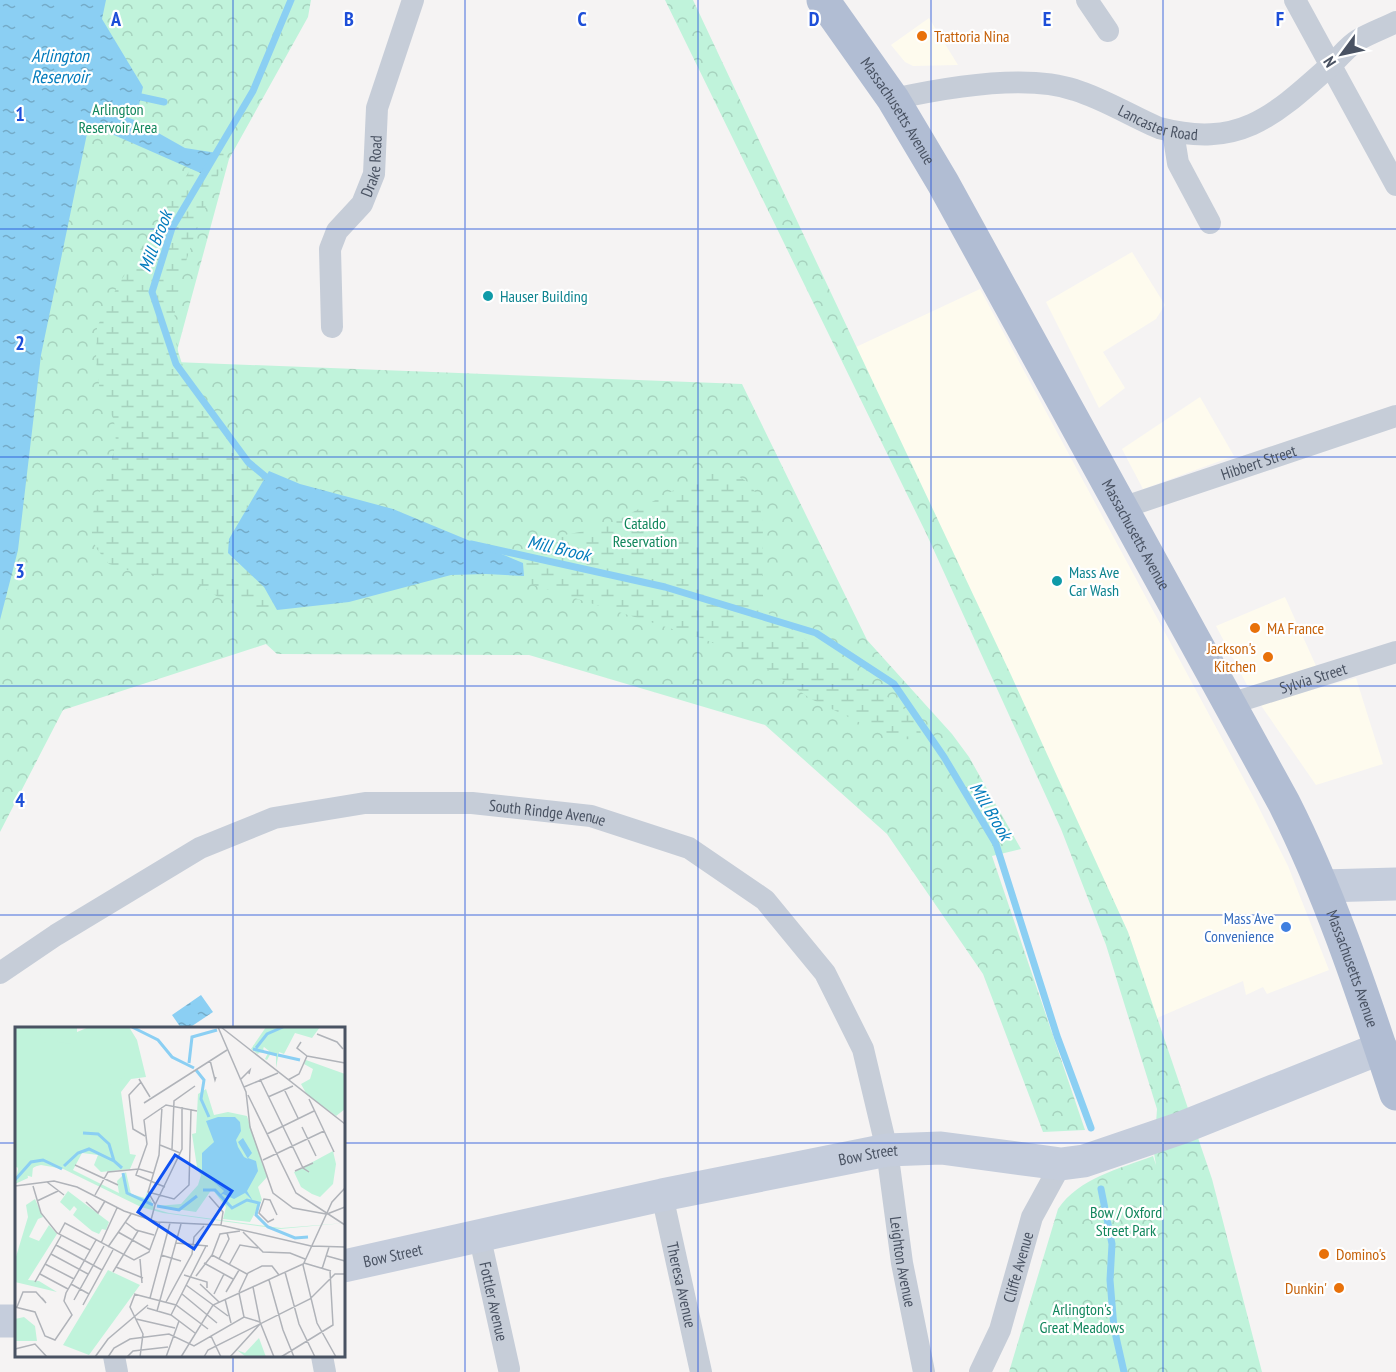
<svg xmlns="http://www.w3.org/2000/svg" width="1396" height="1372" viewBox="0 0 1396 1372" font-family="'PT Sans Narrow',sans-serif">
	<style>
		.commercial { fill: #fefbee }
		.forest { fill: url(#forest-crowns) }
		.wetland { fill: url(#wetland-marsh) }
		.water { fill: url(#water-ripples) }
		.lines { fill: none; stroke-linecap: round; stroke-linejoin: round }
		.stream { stroke: #8bcff3; stroke-width: 7 }
		.street { stroke: #c6cdd8; stroke-width: 22 }
		.secondary { stroke: #c5cddc; stroke-width: 33 }
		.primary { stroke: #b1bdd3; stroke-width: 33 }
		.grid { fill: none; stroke: #1d4ed8; stroke-width: 1.5; stroke-opacity: 0.55 }
		.food-dot { fill: #e8710a; stroke: #fff; stroke-width: 2 }
		.culture-dot { fill: #0f9aa8; stroke: #fff; stroke-width: 2 }
		.shop-dot { fill: #3f7fe0; stroke: #fff; stroke-width: 2 }
		.labels { text-anchor: middle; dominant-baseline: central; stroke-width: 4.5; stroke-linejoin: round; paint-order: stroke }
		.food-label { font-size: 16px; fill: #c56008; stroke: #fff; text-anchor: start }
		.park-label { font-size: 16px; fill: #11865c; stroke: #fff }
		.street-label { font-size: 16px; fill: #495262; stroke: #fff }
		.culture-label { font-size: 16px; fill: #0d838f; stroke: #fff; text-anchor: start }
		.shop-label { font-size: 16px; fill: #366cbe; stroke: #fff; text-anchor: end }
		.water-label { font-size: 18px; font-style: italic; fill: #027bbc; stroke: #fff }
		.inset-river { fill: none; stroke: #8bcff3; stroke-width: 3 }
		.inset-road { fill: none; stroke: #b0b3b9; stroke-width: 1.5 }
		.view { fill: #0f52f3; fill-opacity: 0.15; stroke: #0f52f3; stroke-width: 3 }
		.inset-edge { fill: none; stroke: #495262; stroke-width: 3 }
		.grid-label { font-size: 20px; text-anchor: middle; font-weight: bold; fill: #1d4ed8; stroke: #fff; stroke-width: 4.5; stroke-linejoin: round; paint-order: stroke }
	</style>
	<defs>
		<pattern id="forest-crowns" width="20" height="18" patternUnits="userSpaceOnUse" patternTransform="scale(1.5)"><rect width="20" height="18" fill="#c0f3db"/><path d="M2 6a3 3 0 1 1 6 0M12 15a3 3 0 1 1 6 0" fill="none" stroke="#a6d2be"/></pattern>
		<pattern id="wetland-marsh" width="20" height="14" patternUnits="userSpaceOnUse" patternTransform="scale(1.5)"><rect width="20" height="14" fill="#c0f3db"/><path d="M1 5h8M5 5V1M11 12h8M15 12V8" fill="none" stroke="#a6d2be"/></pattern>
		<pattern id="water-ripples" width="26" height="14" patternUnits="userSpaceOnUse" patternTransform="scale(1.5)"><rect width="26" height="14" fill="#8bcff3"/><path d="M2 4q2-2 4 0t4 0M15 11q2-2 4 0t4 0" fill="none" stroke="#74abc8"/></pattern>
	</defs>
	<rect width="100%" height="100%" fill="#f5f3f3"/>
	<path class="commercial" d="M 929,18 L 958,65 L 913,66 L 905,62 L 891,45 Z
		M 1132,252 L 1165,305 L 1156,319 L 1103,352 L 1125,388 L 1099,408 L 1046,302 Z
		M 980,289 L 1254,798 L 1288,866 L 1329,970 L 1267,994 L 1263,987 L 1246,995 L 1243,981 L 1157,1018 L 1128,932 L 856,347 Z
		M 1200,397 L 1234,456 L 1143,489 L 1122,449 Z
		M 1285,597 L 1317,668 L 1248,687 L 1216,626 Z
		M 1356,678 L 1383,764 L 1316,785 L 1260,704 Z"/>
	<path class="forest" d="M 0,0 L 311,0 L 308,17 L 229,159 L 174,362 L 742,384 L 867,640 L 952,734 L 969,757 L 1021,849 L 992,856 L 1085,1130 L 1043,1132 L 983,974 L 887,834 L 765,725 L 529,655 L 277,654 L 266,644 L 63,710 L 0,832 Z
		M 665,0 L 693,0 L 1011,675 L 1128,932 L 1212,1179 L 1262,1372 L 1009,1372 L 1058,1209 C 1079,1178 1119,1169 1153,1156 L 1156,1165 L 1154,1153 L 1157,1109 L 1106,945 L 1061,829 L 926,533 Z"/>
	<path class="wetland" d="M 217,145 L 222,146 L 225,158 C 206,207 182,258 175,311 C 167,372 223,438 269,471 L 229,539 L 228,553 L 264,587 L 277,610 L 242,606 L 224,601 L 191,579 L 140,574 L 109,564 L 96,548 L 92,535 L 91,522 L 96,501 L 110,467 L 116,442 L 114,420 L 100,393 L 96,360 L 97,327 L 117,287 L 193,165 Z
		M 730,471 L 749,483 L 757,495 L 763,521 L 762,591 L 767,612 L 904,709 L 919,722 L 921,735 L 910,739 L 896,740 L 811,699 L 760,664 L 704,639 L 527,583 L 522,570 L 525,556 L 539,540 L 605,527 L 704,474 Z"/>
	<path class="water" d="M 0,0 L 106,0 L 102,19 L 143,87 L 139,105 L 104,108 L 137,121 L 185,148 L 217,153 L 205,175 L 89,124 L 41,355 L 18,550 L 0,620 Z
		M 269,471 L 300,484 L 393,509 L 523,563 L 524,576 L 486,574 L 451,575 L 349,602 L 277,610 L 264,587 L 228,553 L 229,539 Z
		M 201,995 L 213,1012 L 189,1028 L 181,1028 L 172,1015 Z"/>
	<g class="lines">
		<path class="stream" d="M 141,97 L 164,102
			M 272,482 L 248,462 L 176,364 L 152,292 L 172,228 L 253,91 L 291,0
			M 471,544 L 665,587 L 816,633 L 894,684 L 944,757 L 996,844 L 1057,1036 L 1091,1128
			M 1101,1189 L 1112,1244 L 1110,1280 L 1114,1328 L 1124,1372"/>
		<g class="street">
			<path d="M 1087,0 L 1108,31"/>
			<path d="M 1295,0 L 1396,185"/>
			<path id="s1" d="M 893,99 C 943,88 1026,73 1075,90 C 1104,99 1131,116 1159,128 C 1240,149 1274,116 1331,65 C 1340,57 1348,46 1358,40 C 1370,33 1384,28 1396,22"/>
			<path d="M 1173,132 L 1178,163 L 1210,223"/>
			<path id="s2" d="M 332,327 L 330,249 L 337,231 L 362,204 L 374,174 L 377,108 L 413,0"/>
			<path id="s3" d="M 1122,508 L 1396,416"/>
			<path id="s4" d="M 1230,704 L 1396,652"/>
			<path id="s5" d="M 0,973 L 56,935 L 200,848 L 274,818 L 365,803 L 472,803 L 591,816 L 689,848 L 765,900 L 825,973 L 863,1049 L 887,1150 L 902,1263 L 924,1372"/>
			<path id="s6" d="M 662,1195 L 701,1372"/>
			<path id="s7" d="M 479,1234 L 509,1369"/>
			<path d="M 114,1356 L 117,1372"/>
			<path d="M 322,1356 L 325,1372"/>
			<path id="s8" d="M 980,1372 L 1000,1330 L 1032,1217 L 1061,1164"/>
		</g>
		<g class="secondary">
			<path d="M 1323,886 L 1396,884"/>
			<path id="s9" d="M 344,1266 L 662,1195 L 887,1150 L 941,1148 L 1061,1164 L 1084,1161 L 1181,1128 L 1381,1048"/>
			<path d="M 0,1321 L 16,1321"/>
		</g>
		<path class="primary" id="s10" d="M 823,0 L 893,99 L 943,183 L 1284,803 C 1331,896 1363,995 1396,1094"/>
	</g>
	<path class="grid" d="M 233,0 L 233,1028M 465,0 L 465,1372M 698,0 L 698,1372M 931,0 L 931,1372M 1163,0 L 1163,1372M 0,229 L 1396,229M 0,457 L 1396,457M 0,686 L 1396,686M 0,915 L 1396,915M 0,1143 L 16,1143M 344,1143 L 1396,1143M 233,1356 L 233,1372"/>
	<g class="food-dot">
		<circle cx="922" cy="36" r="6"/>
		<circle cx="1255" cy="628" r="6"/>
		<circle cx="1268" cy="657" r="6"/>
		<circle cx="1324" cy="1254" r="6"/>
		<circle cx="1339" cy="1288" r="6"/>
	</g>
	<g class="culture-dot">
		<circle cx="488" cy="296" r="6"/>
		<circle cx="1057" cy="581" r="6"/>
	</g>
	<circle class="shop-dot" cx="1286" cy="927" r="6"/>
	<g class="labels">
		<g class="food-label">
			<text x="934" y="36">Trattoria Nina</text>
			<text x="1267" y="628">MA France</text>
			<text x="1256" y="648" text-anchor="end">Jackson's<tspan x="1256" dy="18">Kitchen</tspan></text>
			<text x="1336" y="1254">Domino's</text>
			<text x="1327" y="1288" text-anchor="end">Dunkin'</text>
		</g>
		<g class="park-label">
			<text x="118" y="109">Arlington<tspan x="118" dy="18">Reservoir Area</tspan></text>
			<text x="645" y="523">Cataldo<tspan x="645" dy="18">Reservation</tspan></text>
			<text x="1126" y="1212">Bow / Oxford<tspan x="1126" dy="18">Street Park</tspan></text>
			<text x="1082" y="1309">Arlington's<tspan x="1082" dy="18">Great Meadows</tspan></text>
		</g>
		<g class="street-label">
			<text stroke="none"><textPath href="#s10" startOffset="134">Massachusetts Avenue</textPath></text>
			<text stroke="none"><textPath href="#s1" startOffset="274">Lancaster Road</textPath></text>
			<text stroke="none"><textPath href="#s2" startOffset="174">Drake Road</textPath></text>
			<text stroke="none"><textPath href="#s3" startOffset="144">Hibbert Street</textPath></text>
			<text stroke="none"><textPath href="#s10" startOffset="620">Massachusetts Avenue</textPath></text>
			<text stroke="none"><textPath href="#s4" startOffset="87">Sylvia Street</textPath></text>
			<text stroke="none"><textPath href="#s5" startOffset="591">South Rindge Avenue</textPath></text>
			<text stroke="none"><textPath href="#s10" startOffset="1106">Massachusetts Avenue</textPath></text>
			<text stroke="none"><textPath href="#s9" startOffset="536">Bow Street</textPath></text>
			<text stroke="none"><textPath href="#s9" startOffset="50">Bow Street</textPath></text>
			<text stroke="none"><textPath href="#s5" startOffset="1226">Leighton Avenue</textPath></text>
			<text stroke="none"><textPath href="#s8" startOffset="112">Cliffe Avenue</textPath></text>
			<text stroke="none"><textPath href="#s6" startOffset="92">Theresa Avenue</textPath></text>
			<text stroke="none"><textPath href="#s7" startOffset="69">Fottler Avenue</textPath></text>
		</g>
		<g class="culture-label">
			<text x="500" y="296">Hauser Building</text>
			<text x="1069" y="572">Mass Ave<tspan x="1069" dy="18">Car Wash</tspan></text>
		</g>
		<g class="shop-label">
			<text x="1274" y="918">Mass Ave<tspan x="1274" dy="18">Convenience</tspan></text>
		</g>
		<g class="water-label">
			<text x="60" y="55">Arlington<tspan x="60" dy="21">Reservoir</tspan></text>
			<text transform="translate(155 241) rotate(-69)">Mill Brook</text>
			<text transform="translate(559 548) rotate(13)">Mill Brook</text>
			<text transform="translate(991 811) rotate(59)">Mill Brook</text>
		</g>
	</g>
	<g transform="translate(15 1027)">
		<rect width="330" height="330" fill="#f5f3f3"/>
		<path d="M 0,0 L 62,0 L 62,5 L 74,0 L 114,0 L 122,13 L 131,50 L 116,52 L 106,65 L 115,127 L 121,128 L 115,142 L 86,145 L 79,138 L 83,128 L 67,126 L 58,143 L 104,166 L 102,154 L 111,145 L 116,167 L 130,171 L 132,165 L 140,182 L 154,186 L 266,201 L 330,196 L 265,202 L 148,186 L 126,180 L 30,133 L 12,145 L 13,151 L 0,157 L 8,141 L 0,140 ZM 251,0 L 305,0 L 297,11 L 280,6 L 269,27 L 264,25 L 261,41 L 261,29 L 256,26 L 252,33 L 250,32 L 254,24 L 249,20 L 243,27 L 236,22 ZM 291,33 L 330,47 L 330,82 L 321,89 L 292,68 L 286,57 L 295,52 L 298,42 L 289,37 ZM 191,62 L 199,88 L 213,85 L 232,89 L 252,150 L 243,160 L 247,173 L 235,195 L 208,192 L 211,180 L 197,162 L 181,185 L 141,179 L 166,177 L 183,158 L 186,148 L 177,136 L 182,140 L 177,107 L 181,106 L 183,67 ZM 318,124 L 321,137 L 318,157 L 305,170 L 297,167 L 286,160 L 279,145 ZM 53,164 L 94,195 L 91,203 L 87,202 L 84,207 L 77,204 L 58,188 L 62,182 L 59,179 L 55,184 L 45,175 ZM 20,172 L 28,190 L 23,192 L 14,210 L 24,214 L 34,198 L 42,207 L 13,253 L 24,254 L 42,265 L 0,255 L 0,233 L 13,190 L 11,178 ZM 93,243 L 125,258 L 74,328 L 48,318 ZM 9,290 L 20,299 L 22,314 L 0,314 L 0,292 ZM 244,311 L 251,330 L 231,330 L 222,323 L 230,326 Z" fill="#c0f3db"/>
		<path d="M 0,0 L 26,0 L 25,14 L 35,17 L 21,19 L 17,25 L 19,29 L 38,27 L 45,38 L 56,28 L 60,17 L 65,17 L 70,20 L 74,37 L 108,41 L 110,49 L 92,60 L 104,76 L 99,100 L 87,106 L 105,122 L 104,137 L 81,122 L 65,124 L 46,136 L 24,125 L 16,114 L 12,80 L 4,76 L 0,81 L 0,68 L 9,47 L 0,44 ZM 36,0 L 60,0 L 56,17 L 43,15 ZM 269,0 L 248,19 L 249,26 L 240,25 L 238,19 L 250,7 ZM 19,127 L 26,131 L 49,142 L 26,138 L 18,140 L 17,150 L 7,147 L 1,151 L 3,142 L 0,132 L 4,129 L 3,132 L 15,133 Z" fill="#c0f3db"/>
		<path d="M 203,90 L 220,90 L 225,95 L 226,104 L 221,113 L 223,120 L 229,130 L 233,132 L 223,115 L 228,111 L 237,126 L 233,131 L 241,134 L 243,144 L 232,164 L 238,174 L 230,166 L 219,172 L 208,167 L 204,169 L 209,164 L 187,144 L 187,126 L 199,115 L 191,94 Z" fill="#8bcff3"/>
		<path class="inset-river" d="M 117,0 L 143,13 L 157,30 L 179,41M 241,21 L 252,7 L 268,0M 238,22 L 262,28M 263,28 L 285,33M 174,36 L 177,10 L 202,3M 181,43 L 189,53 L 186,72 L 194,90M 68,106 L 83,107 L 94,117 L 99,134 L 107,141M 49,139 L 63,126 L 74,122 L 99,134M 108,146 L 112,166 L 138,178M 0,153 L 16,135 L 28,133 L 47,142M 188,163 L 200,163 L 217,181 L 232,173 L 244,176 L 241,188 L 253,200 L 280,211 L 293,210M 142,179 L 164,183 L 182,169"/>
		<path class="inset-road" d="M 203,0 L 231,65 L 235,100 L 258,166 L 278,181 L 311,187M 206,0 L 330,97M 302,7 L 322,15 L 328,22M 286,15 L 282,21 L 292,29M 292,29 L 330,36M 195,33 L 200,53 L 201,50M 124,52 L 135,70M 245,52 L 288,141 L 294,145M 225,53 L 235,43 L 234,47M 273,53 L 284,47 L 292,29M 126,55 L 114,68 L 118,102 L 130,109M 229,60 L 263,46M 269,62 L 283,91M 233,68 L 281,166 L 330,198M 253,70 L 278,59M 294,72 L 319,125M 129,76 L 212,23M 287,100 L 301,129M 252,107 L 299,84M 145,118 L 165,126M 157,122 L 159,74 L 180,59M 248,133 L 309,104M 60,138 L 103,158M 280,144 L 298,136M 32,155 L 49,168M 0,159 L 39,154 L 62,160 L 109,184 L 142,195 L 205,198 L 296,219 L 330,220M 18,159 L 26,186 L 42,206 L 75,223M 150,160 L 121,148 L 132,117 L 129,93 L 151,78 L 182,84M 133,165 L 159,172 L 174,158 L 176,82M 80,168 L 93,145 L 124,142 L 138,146M 194,169 L 208,185 L 206,198M 22,174 L 43,164M 71,175 L 83,186 L 90,174M 140,177 L 133,165 L 144,128 L 147,80M 312,187 L 330,180M 259,192 L 253,195 L 244,186 L 249,172 L 255,173 L 262,188M 136,193 L 140,178 L 167,122 L 167,80M 110,195 L 121,203 L 139,208M 103,205 L 135,223M 228,205 L 248,225 L 275,226 L 290,232M 44,207 L 50,196 L 119,233 L 134,225 L 145,195M 86,216 L 102,181M 161,216 L 193,219M 41,218 L 87,243M 93,220 L 116,187M 36,227 L 73,247M 146,228 L 166,234M 197,228 L 205,207 L 225,204M 197,228 L 232,247M 312,229 L 330,234M 125,232 L 127,256M 204,232 L 214,212 L 212,206M 189,236 L 218,252M 289,236 L 316,244M 30,237 L 59,252M 214,238 L 225,218 L 243,221M 101,240 L 128,251M 307,242 L 314,220M 98,245 L 123,204M 270,245 L 284,297 L 300,330M 25,247 L 53,262M 169,248 L 192,255 L 192,261M 181,249 L 197,228M 254,253 L 268,303 L 279,330M 20,255 L 46,209M 56,257 L 74,267M 185,257 L 204,275M 171,258 L 213,289M 238,260 L 245,295 L 259,330M 211,265 L 224,243M 224,265 L 233,246 L 247,239 L 257,239 L 264,248M 224,266 L 229,290M 119,267 L 161,278 L 193,302M 120,267 L 115,280 L 128,307 L 125,330M 167,267 L 202,296M 199,267 L 209,247M 135,271 L 155,196M 210,272 L 216,296M 59,273 L 89,219M 151,275 L 177,227 L 179,210 L 189,199M 68,278 L 98,223M 0,280 L 20,285 L 30,309 L 40,313 L 57,288 L 49,274 L 51,266 L 81,213M 2,280 L 8,265 L 21,265 L 31,276 L 27,271M 132,281 L 156,288 L 180,306M 142,284 L 166,197M 156,288 L 191,219M 121,292 L 160,301M 196,309 L 206,330M 0,322 L 20,317 L 32,330M 80,330 L 93,312 L 133,278M 93,330 L 99,321 L 115,312 L 154,307 L 179,319 L 229,290 L 245,295M 112,330 L 118,324 L 153,320M 151,330 L 164,294M 166,330 L 198,278 L 288,237M 189,330 L 193,323 L 295,272 L 320,247 L 330,247M 215,330 L 245,297M 266,330 L 318,298 L 315,244M 321,330 L 302,296 L 288,238 L 317,175 L 330,161"/>
		<path class="view" d="M 160,128 L 217,164 L 179,222 L 123,185 Z"/>
		<rect width="330" height="330" class="inset-edge"/>
	</g>
	<g class="grid-label">
		<text x="116" y="26">A</text>
		<text x="349" y="26">B</text>
		<text x="582" y="26">C</text>
		<text x="814" y="26">D</text>
		<text x="1047" y="26">E</text>
		<text x="1280" y="26">F</text>
		<text x="20" y="121">1</text>
		<text x="20" y="350">2</text>
		<text x="20" y="578">3</text>
		<text x="20" y="807">4</text>
	</g>
	<g transform="translate(1342 54) rotate(237)" stroke="#ffffff" stroke-width="4.5" paint-order="stroke">
	<path d="M0-4.5L10 22L0 15L-10 22Z" fill="#495262"/>
	<text y="-9" font-size="16" font-weight="bold" text-anchor="middle" fill="#495262">N</text>
	</g>
</svg>
